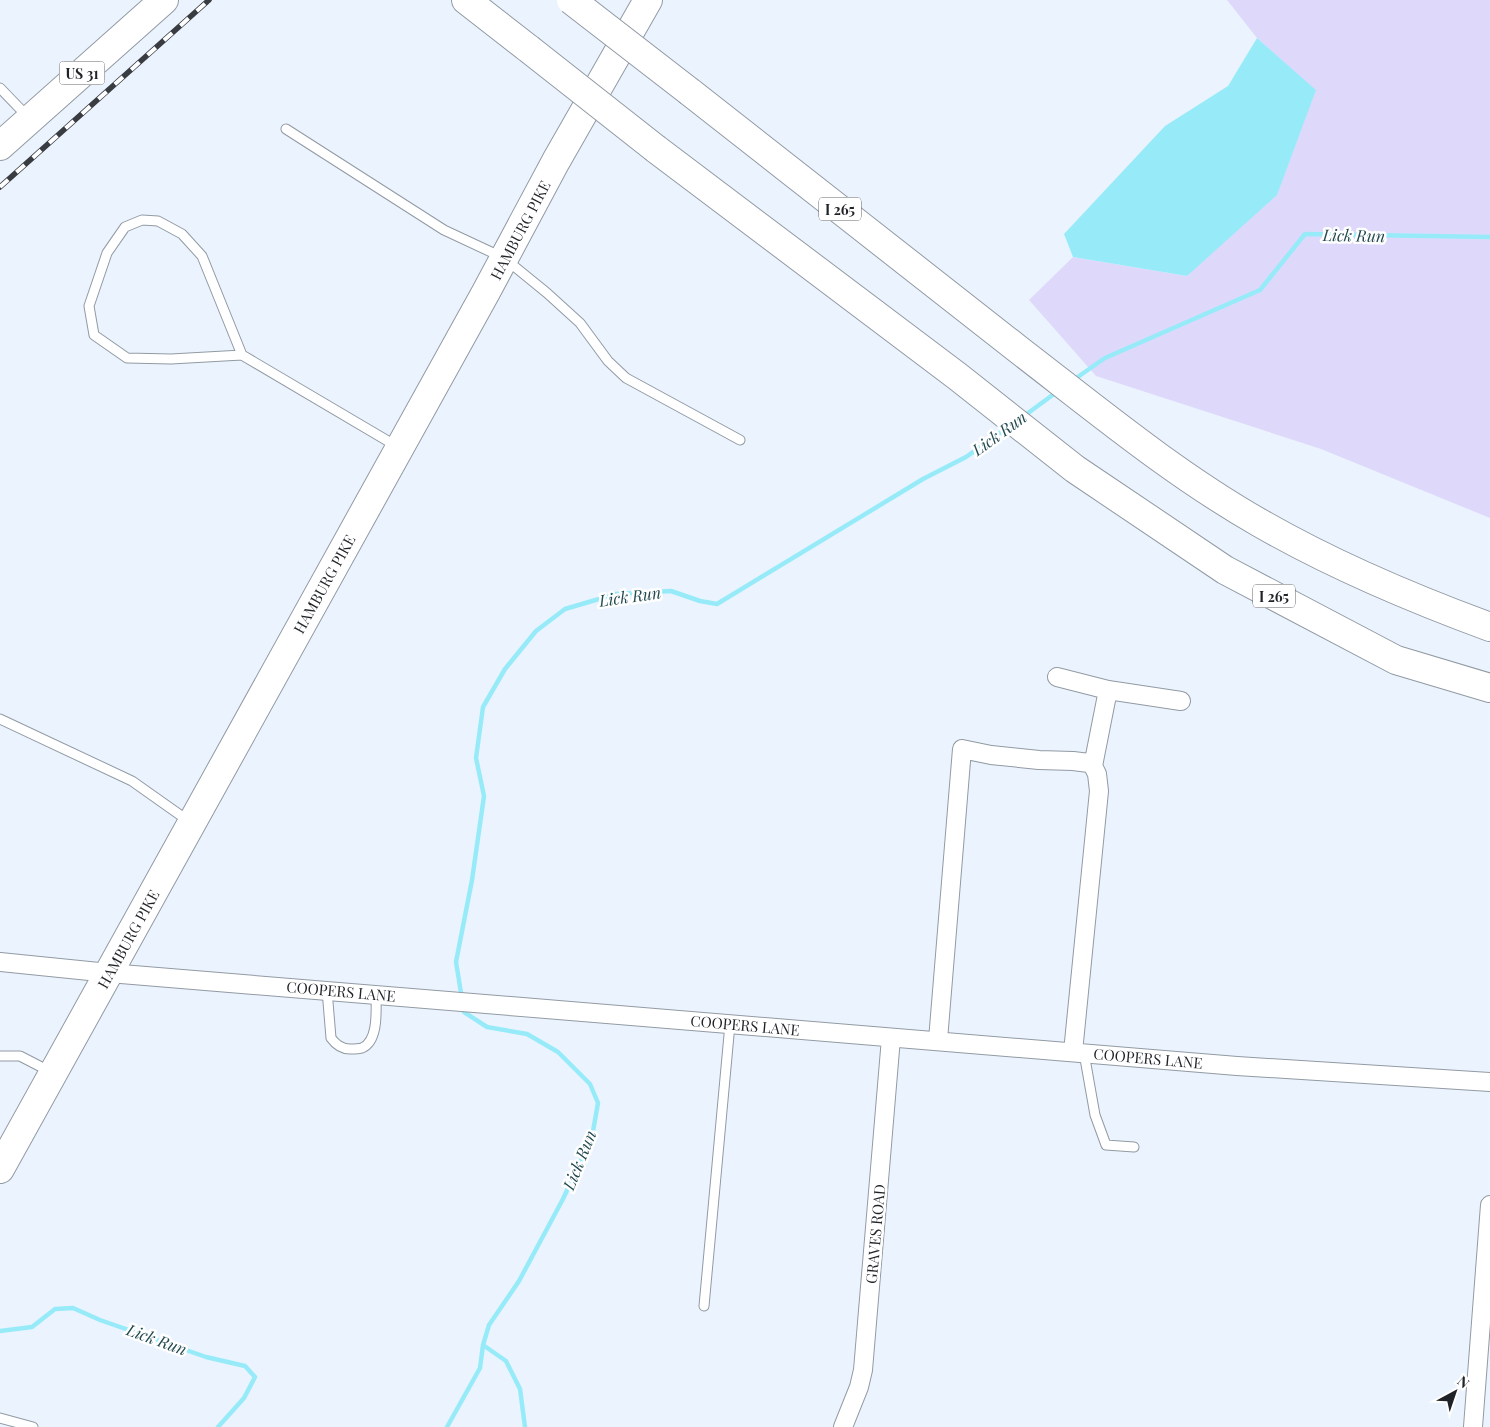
<svg xmlns="http://www.w3.org/2000/svg" width="1490" height="1427" viewBox="0 0 1490 1427" font-family="'Playfair Display',serif">
	<style>
		.green { fill: #ded9fa }
		.water { fill: #97ebf9 }
		.lines { fill: none; stroke-linecap: round; stroke-linejoin: round }
		.stream { stroke: #97ebf9; stroke-width: 4.5 }
		.service-casing { stroke: #929aa3; stroke-width: 11 }
		.minor-casing { stroke: #929aa3; stroke-width: 20 }
		.primary-casing { stroke: #929aa3; stroke-width: 30 }
		.motorway-casing { stroke: #929aa3; stroke-width: 30 }
		.service { stroke: #fff; stroke-width: 9 }
		.minor { stroke: #fff; stroke-width: 18 }
		.primary { stroke: #fff; stroke-width: 28 }
		.motorway { stroke: #fff; stroke-width: 28 }
		.rail-casing { stroke: #393c41; stroke-width: 5.5 }
		.rail { stroke: #fff; stroke-width: 4; stroke-dasharray: 11; stroke-linecap: butt }
		.motorway-bridge-casing { stroke: #929aa3; stroke-width: 30; stroke-linecap: butt }
		.motorway-bridge { stroke: #fff; stroke-width: 28 }
		.labels { text-anchor: middle; dominant-baseline: central; stroke-width: 5; stroke-linejoin: round; paint-order: stroke }
		.shield { fill: #fff; stroke: #626467; stroke-width: 1 }
		.shield-label { font-size: 14px; font-weight: bold; fill: #1f2226 }
		.street-label { font-size: 15px; fill: #1f2226; stroke: #fff }
		.water-label { font-size: 16px; font-style: italic; fill: #22494f; stroke: #fff }
	</style>
	<rect width="100%" height="100%" fill="#ebf4fe"/>
	<path class="green" d="M 1227,0 L 1490,0 L 1490,518 L 1321,449 L 1096,376 L 1029,300 L 1073,257 L 1187,276 L 1315,90 L 1257,38 Z"/>
	<path class="water" d="M 1257,38 L 1316,90 L 1277,195 L 1187,276 L 1073,257 L 1064,234 L 1165,126 L 1228,86 Z"/>
	<g class="lines">
		<path class="stream" d="M 1072,381 L 1105,358 L 1260,290 L 1305,234 L 1490,237
			M 1024,416 L 1058,391
			M 462,999 L 456,962 L 472,880 L 484,796 L 476,758 L 483,707 L 505,669 L 536,631 L 565,609 L 616,594 L 671,591 L 700,601 L 717,604 L 923,479 L 966,457 L 1007,428
			M 0,1331 L 32,1327 L 55,1309 L 73,1308 L 100,1320 L 206,1357 L 245,1366 L 255,1377 L 244,1398 L 218,1427
			M 483,1345 L 506,1361 L 520,1389 L 525,1427
			M 447,1427 L 480,1368 L 483,1345 L 489,1325 L 519,1281 L 563,1199 L 592,1137 L 598,1103 L 590,1084 L 558,1052 L 527,1034 L 487,1027 L 464,1012 L 463,1007"/>
		<g class="service-casing">
			<path id="service" d="M 0,88 L 28,117
				M 286,129 L 444,230 L 504,258 L 547,293 L 580,323 L 608,361 L 626,378 L 740,440
				M 242,355 L 202,256 L 182,234 L 158,221 L 142,220 L 125,227 L 107,253 L 89,306 L 94,335 L 127,358 L 171,359 L 242,355 L 398,447
				M 0,719 L 132,781 L 190,822
				M 327,990 L 331,1038 C 336,1045 342,1049 350,1049 C 354,1049 359,1049 362,1048 C 379,1041 376,1009 376,994
				M 1084,1053 L 1095,1115 L 1106,1145 L 1134,1147
				M 0,1056 L 20,1056 L 51,1072
				M 704,1306 L 730,1024
				M 0,1418 L 33,1427"/>
		</g>
		<g class="minor-casing">
			<path id="minor" d="M 1057,677 L 1108,690 L 1181,701
				M 0,962 L 109,973 L 1237,1066 L 1490,1082
				M 938,1040 L 962,749 L 991,755 L 1039,760 L 1073,761 L 1089,763 L 1093,766
				M 1073,1052 L 1099,791 L 1097,774 L 1093,766 L 1108,690
				M 843,1427 L 859,1387 L 863,1370 L 891,1038
				M 1473,1427 L 1490,1205"/>
		</g>
		<g class="primary-casing">
			<path id="primary" d="M 0,146 L 164,0
				M 0,1169 L 486,292 L 556,161 L 648,0"/>
		</g>
		<g class="motorway-casing">
			<path id="motorway" d="M 466,0 L 529,49
				M 690,92 C 800,178 909,264 1019,350 C 1097,410 1174,474 1260,523 C 1333,565 1411,598 1490,627
				M 656,149 L 957,376 L 1075,469 L 1225,570 L 1396,660 L 1490,688"/>
		</g>
		<use href="#service" class="service"/>
		<use href="#minor" class="minor"/>
		<use href="#primary" class="primary"/>
		<use href="#motorway" class="motorway"/>
		<g class="rail-casing">
			<path id="rail" d="M 0,187 L 209,0"/>
		</g>
		<use href="#rail" class="rail"/>
		<g class="motorway-bridge-casing">
			<path id="motorway-bridge" d="M 571,0 L 690,92
				M 529,49 L 656,149"/>
		</g>
		<use href="#motorway-bridge" class="motorway-bridge"/>
	</g>
	<g class="labels">
		<g class="shield">
			<rect x="59.5" y="61.5" width="45" height="23" rx="4"/>
			<rect x="819" y="197.5" width="42" height="23" rx="4"/>
			<rect x="1253" y="584.5" width="42" height="23" rx="4"/>
		</g>
		<g class="shield-label">
			<text x="82" y="73">US 31</text>
			<text x="840" y="209">I 265</text>
			<text x="1274" y="596">I 265</text>
		</g>
		<g class="street-label">
			<text transform="translate(520 230) rotate(-62)">HAMBURG PIKE</text>
			<text transform="translate(324 584) rotate(-61)">HAMBURG PIKE</text>
			<text transform="translate(128 939) rotate(-61)">HAMBURG PIKE</text>
			<text transform="translate(341 991) rotate(5)">COOPERS LANE</text>
			<text transform="translate(745 1025) rotate(5)">COOPERS LANE</text>
			<text transform="translate(1148 1058) rotate(5)">COOPERS LANE</text>
			<text transform="translate(875 1234) rotate(-85)">GRAVES ROAD</text>
		</g>
		<g class="water-label">
			<text transform="translate(1354 235) rotate(1)">Lick Run</text>
			<text transform="translate(999 433) rotate(-36)">Lick Run</text>
			<text transform="translate(630 596) rotate(-8)">Lick Run</text>
			<text transform="translate(579 1160) rotate(-68)">Lick Run</text>
			<text transform="translate(157 1339) rotate(20)">Lick Run</text>
		</g>
	</g>
	<g transform="translate(1455 1392) rotate(40)" stroke="#ffffff" stroke-width="4" paint-order="stroke">
	<path d="M0-4L9 19L0 12L-9 19Z" fill="#1f2226"/>
	<text y="-8" font-size="14" font-weight="bold" text-anchor="middle" fill="#1f2226">N</text>
	</g>
</svg>
